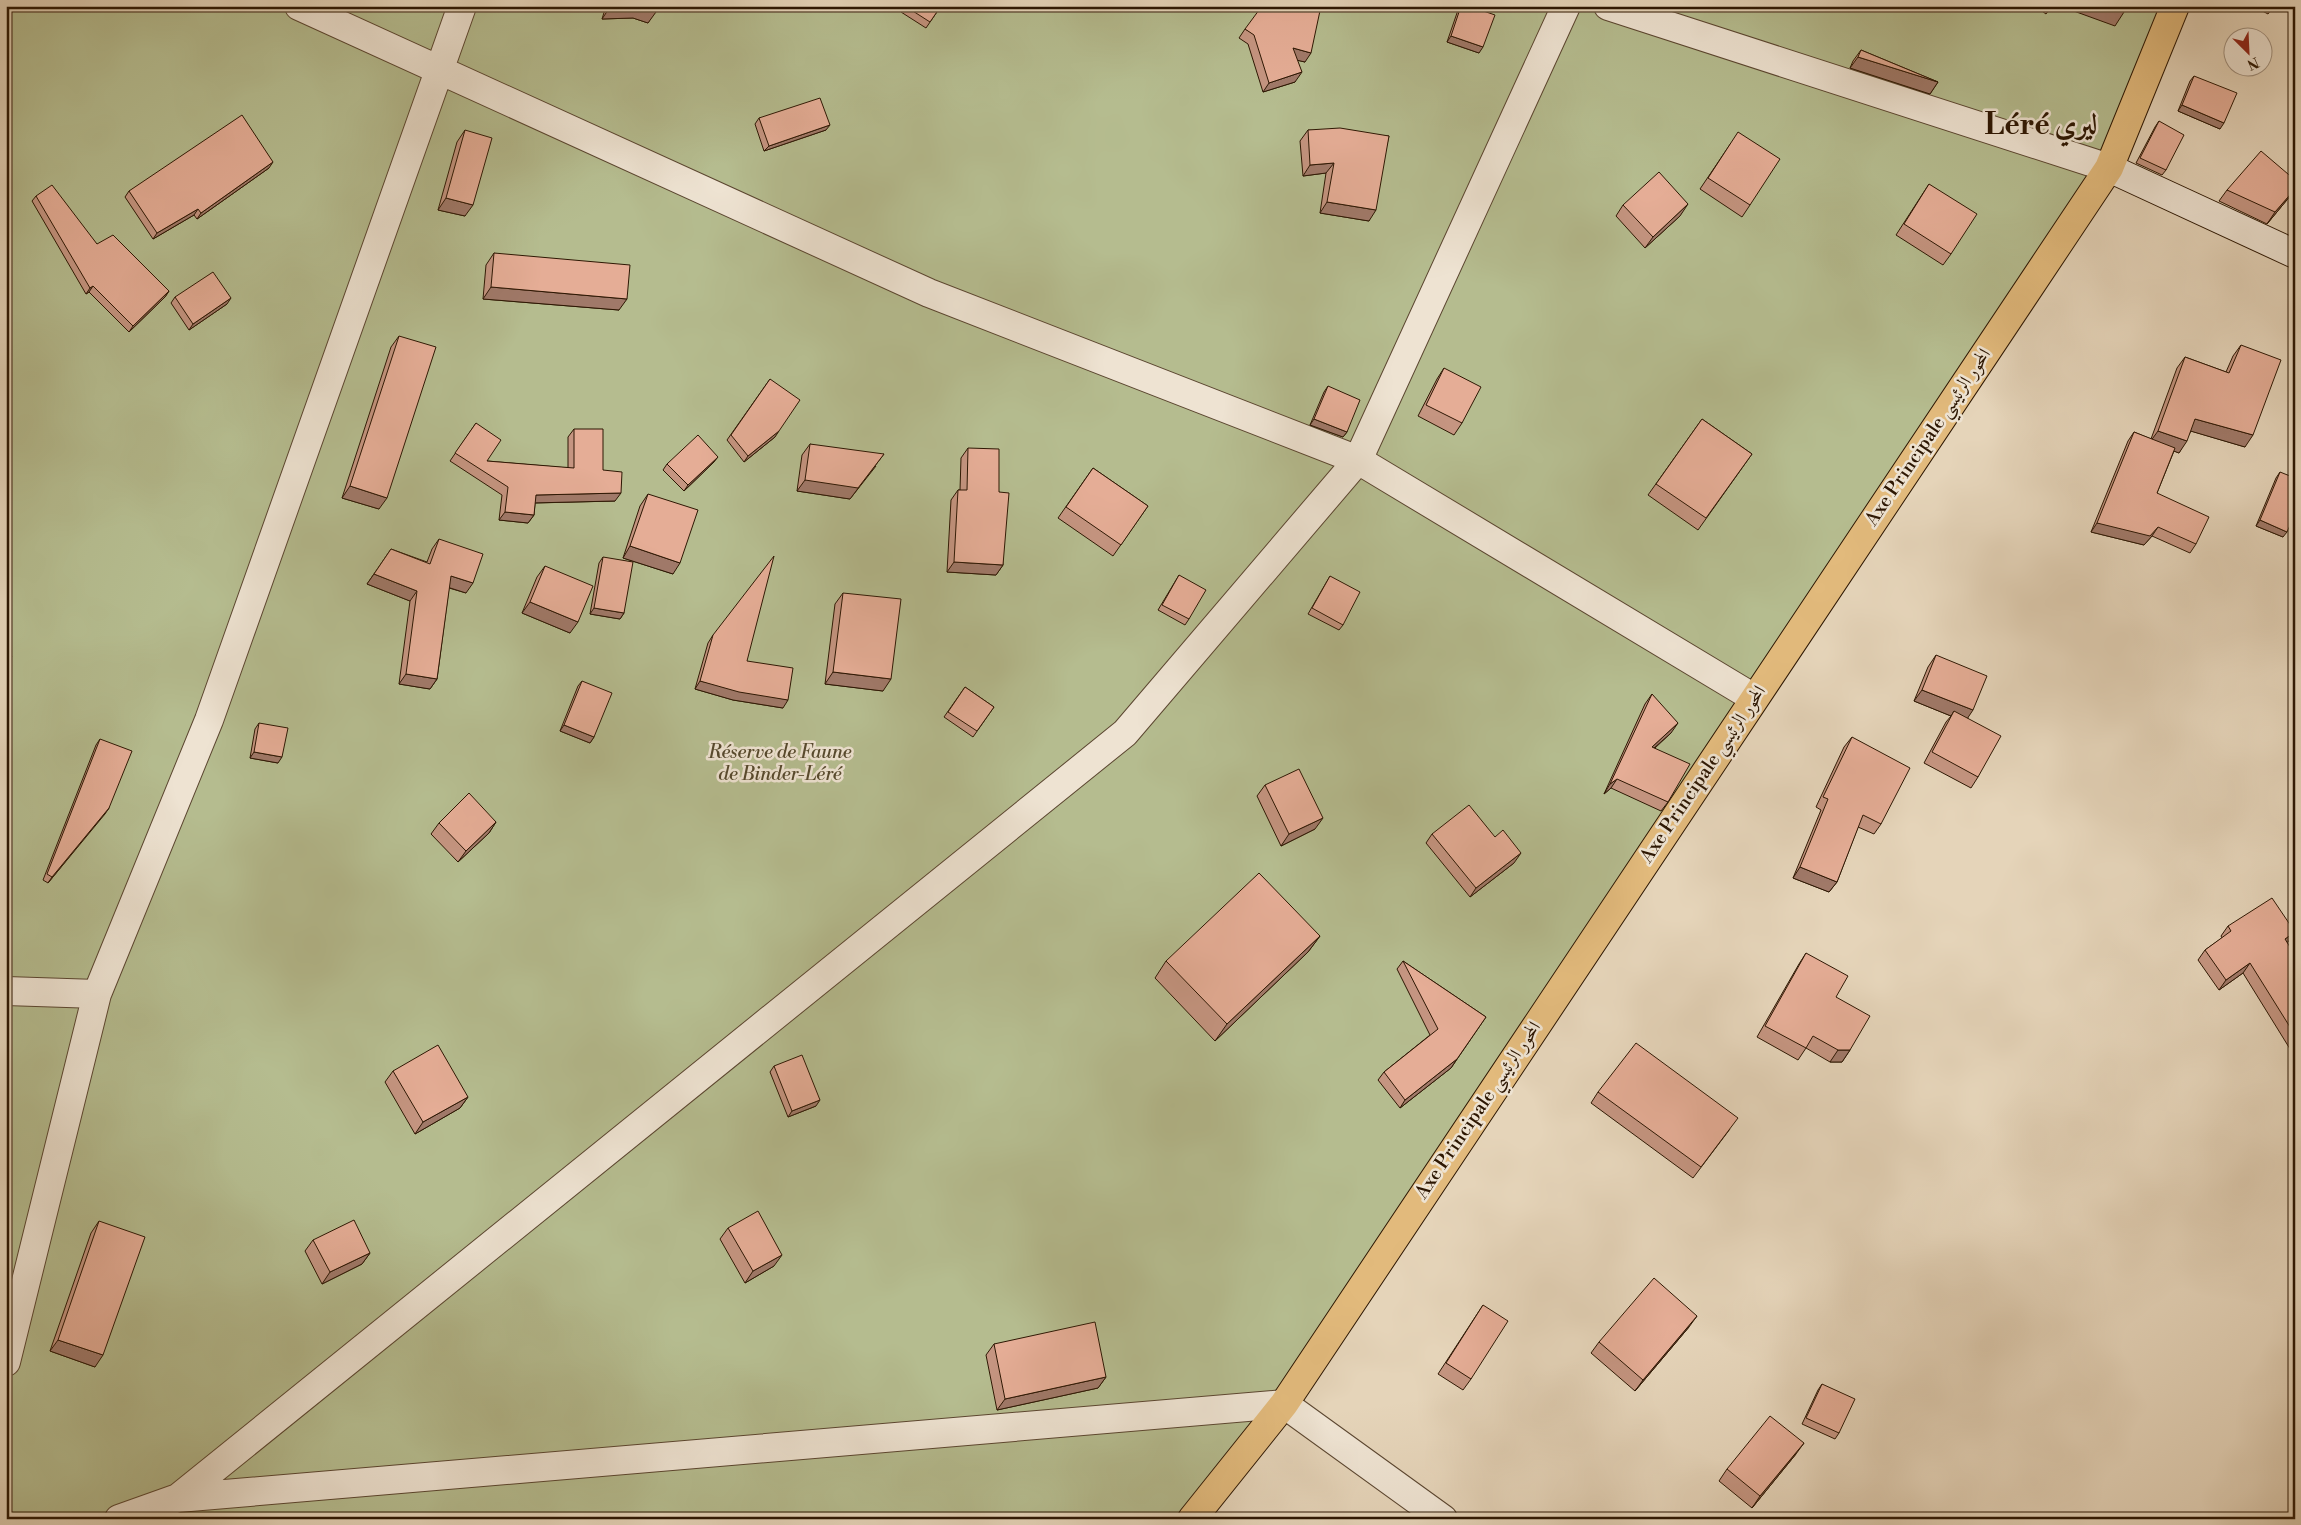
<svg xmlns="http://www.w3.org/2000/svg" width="2301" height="1525" viewBox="0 0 2301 1525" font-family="'Libre Bodoni',Amiri,serif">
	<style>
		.green { fill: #b5bc8f; stroke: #716a49 }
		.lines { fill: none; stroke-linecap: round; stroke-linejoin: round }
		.street-casing { stroke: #5b4630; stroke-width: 30 }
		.secondary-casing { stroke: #2d1703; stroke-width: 30 }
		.primary-casing { stroke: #2d1703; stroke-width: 30 }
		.street { stroke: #eee3d2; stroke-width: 28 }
		.secondary { stroke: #eee3d2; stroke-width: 28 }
		.primary { stroke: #e2ba7c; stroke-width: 28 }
		.wall { fill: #c59581; stroke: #2d1703 }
		.shaded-wall { fill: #a07969; stroke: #2d1703 }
		.building { fill: #e5ad96; stroke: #2d1703 }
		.labels { text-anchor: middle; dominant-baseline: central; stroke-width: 5; stroke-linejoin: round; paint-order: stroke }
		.street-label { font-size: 19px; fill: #2d1703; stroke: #eee3d2 }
		.park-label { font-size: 19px; font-style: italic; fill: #56492d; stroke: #eee3d2 }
		.town-label { font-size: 29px; font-weight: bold; fill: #2d1703; stroke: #eee3d2 }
	</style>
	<rect width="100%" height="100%" fill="#e5d4b9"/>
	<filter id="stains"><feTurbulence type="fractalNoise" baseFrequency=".004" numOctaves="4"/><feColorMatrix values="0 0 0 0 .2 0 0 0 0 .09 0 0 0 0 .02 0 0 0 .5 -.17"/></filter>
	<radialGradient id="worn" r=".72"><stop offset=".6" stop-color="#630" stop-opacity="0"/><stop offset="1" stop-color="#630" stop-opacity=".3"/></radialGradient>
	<path class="green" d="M 6,6 L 2175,6 L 2109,168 L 1192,1519 L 6,1519 Z"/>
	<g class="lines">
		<g class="street-casing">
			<path id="street" d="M 299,6 L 929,293 L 1358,460 L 1754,698
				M 1608,6 L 2109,168
				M 6,991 L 97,994
				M 6,1362 L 97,994 L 209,720 L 462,6
				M 178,1498 L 1284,1404 L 1443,1519
				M 119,1519 L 178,1498 L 1125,733 L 1358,460 L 1566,6"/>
		</g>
		<g class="secondary-casing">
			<path id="secondary" d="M 2109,168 L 2295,254"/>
		</g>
		<g class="primary-casing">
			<path id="primary" d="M 1192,1519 L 1284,1404 L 2109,168 L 2175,6"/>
		</g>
		<use href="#street" class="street"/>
		<use href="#secondary" class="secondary"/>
		<use href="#primary" class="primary"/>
	</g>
	<path class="wall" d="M 606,6 L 658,6 L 648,23 L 633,18 L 602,19 Z
		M 905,6 L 941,6 L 926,28 L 901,12 Z
		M 1460,6 L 1469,6 L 1479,53 L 1447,42 L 1458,10 Z
		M 2035,6 L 2052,6 L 2046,14 Z
		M 2253,6 L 2274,6 L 2268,14 Z
		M 1245,29 L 1305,62 L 1297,60 L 1295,82 L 1263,92 L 1248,44 L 1239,38 Z
		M 1861,50 L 1938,82 L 1930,94 L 1850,68 L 1853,61 Z
		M 2194,76 L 2220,129 L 2178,111 L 2190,81 Z
		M 759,118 L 826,130 L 764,151 L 755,124 Z
		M 2159,121 L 2166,170 L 2162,175 L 2136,163 L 2155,127 Z
		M 465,130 L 465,216 L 438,210 L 457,142 Z
		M 1308,130 L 1389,136 L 1369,221 L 1320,213 L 1326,173 L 1303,176 L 1300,141 Z
		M 1731,143 L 1750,205 L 1742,217 L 1700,189 Z
		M 269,168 L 197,219 L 194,215 L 153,239 L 125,197 L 129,191 Z
		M 1929,184 L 1951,254 L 1943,265 L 1896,235 Z
		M 2227,190 L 2291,195 L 2267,224 L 2219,201 Z
		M 36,196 L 97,244 L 169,291 L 165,297 L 129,332 L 89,292 L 86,294 L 32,201 Z
		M 1623,205 L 1680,216 L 1645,248 L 1616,216 Z
		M 494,253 L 619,310 L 483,299 L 486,265 Z
		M 175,297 L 227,304 L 189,330 L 171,303 Z
		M 399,336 L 379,509 L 342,498 L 391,347 Z
		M 2241,345 L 2245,447 L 2191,431 L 2179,453 L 2174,451 L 2157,493 L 2196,544 L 2190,553 L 2152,536 L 2144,545 L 2091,532 L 2128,441 L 2134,432 L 2151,439 L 2177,368 L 2185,357 L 2226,372 L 2233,356 Z
		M 1444,368 L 1462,423 L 1454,435 L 1418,416 L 1437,379 Z
		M 770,379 L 775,437 L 744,462 L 727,440 Z
		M 1328,386 L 1347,432 L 1343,437 L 1310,425 L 1324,392 Z
		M 1702,419 L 1752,454 L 1698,530 L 1648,495 Z
		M 476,423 L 487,461 L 568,468 L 568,437 L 574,429 L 603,470 L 615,501 L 535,503 L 534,515 L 528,523 L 499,520 L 502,495 L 450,461 Z
		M 810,444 L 876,466 L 850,499 L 797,491 L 802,455 Z
		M 968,448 L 999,492 L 1003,565 L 996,575 L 947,572 L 951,500 L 958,490 L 960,490 L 961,458 Z
		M 714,462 L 684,491 L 663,470 L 667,464 Z
		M 1093,468 L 1148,506 L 1113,556 L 1058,518 Z
		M 2280,472 L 2283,537 L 2256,526 L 2276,478 Z
		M 648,494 L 673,574 L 623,558 L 640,506 Z
		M 439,539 L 466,593 L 449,588 L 437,679 L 430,689 L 399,684 L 410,601 L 367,584 L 391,549 L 427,562 L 432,549 Z
		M 603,557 L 624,613 L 620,619 L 590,614 L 599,563 Z
		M 545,566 L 570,633 L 522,613 L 537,577 Z
		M 1179,575 L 1189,619 L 1185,625 L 1158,610 Z
		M 1330,576 L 1343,625 L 1339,630 L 1308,614 Z
		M 843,593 L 883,691 L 825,684 L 835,604 Z
		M 713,635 L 747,661 L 783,708 L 733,700 L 695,689 L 708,643 Z
		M 1936,655 L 1968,718 L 1978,777 L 1971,788 L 1924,763 L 1946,722 L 1951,716 L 1914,701 L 1928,667 Z
		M 582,681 L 594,737 L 590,743 L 560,731 L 578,686 Z
		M 965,687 L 994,707 L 973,737 L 944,717 Z
		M 1652,694 L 1671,733 L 1655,748 L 1668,802 L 1661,811 L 1611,788 L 1604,794 L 1645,704 Z
		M 259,723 L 278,763 L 250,758 L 255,729 Z
		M 1852,737 L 1881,824 L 1874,834 L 1858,827 L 1837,882 L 1829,892 L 1793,878 L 1821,810 L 1816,807 L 1844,747 Z
		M 100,739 L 109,808 L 48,883 L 43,880 L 96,745 Z
		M 1265,785 L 1315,829 L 1281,846 L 1257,796 Z
		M 496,822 L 489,833 L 458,862 L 431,834 L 439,823 Z
		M 1432,834 L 1495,837 L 1514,863 L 1470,897 L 1426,843 Z
		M 2228,926 L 2287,943 L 2295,955 L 2295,1057 L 2243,973 L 2219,990 L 2198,960 L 2205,950 L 2222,938 L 2221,936 Z
		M 1320,936 L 1308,952 L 1215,1041 L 1155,978 L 1166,961 Z
		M 1806,953 L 1836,997 L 1850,1050 L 1842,1062 L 1830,1062 L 1806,1048 L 1798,1060 L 1757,1037 L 1799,964 Z
		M 1403,961 L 1486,1017 L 1451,1068 L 1400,1108 L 1378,1080 L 1384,1072 L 1430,1035 L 1397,969 Z
		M 774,1066 L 816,1106 L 788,1117 L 770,1072 Z
		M 393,1071 L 468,1097 L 460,1108 L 415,1134 L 385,1082 Z
		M 1598,1092 L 1730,1129 L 1693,1178 L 1591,1103 Z
		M 99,1221 L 95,1367 L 50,1351 L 91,1233 Z
		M 728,1228 L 774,1266 L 745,1283 L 720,1239 Z
		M 313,1240 L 370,1253 L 362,1264 L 322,1284 L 305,1251 Z
		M 1483,1305 L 1471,1379 L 1463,1390 L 1438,1374 Z
		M 1689,1327 L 1635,1391 L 1591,1353 L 1599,1342 Z
		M 994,1344 L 1106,1377 L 1098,1388 L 997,1410 L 986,1355 Z
		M 1822,1384 L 1839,1433 L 1835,1439 L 1802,1424 L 1818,1390 Z
		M 1796,1454 L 1752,1508 L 1719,1481 L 1727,1469 Z"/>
	<path class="shaded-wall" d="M 2060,6 L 2107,6 L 2124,12 L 2115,26 Z
		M 610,7 L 641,7 L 656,12 L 648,23 L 633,18 L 602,19 Z
		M 1451,36 L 1483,47 L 1479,53 L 1447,42 Z
		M 1293,48 L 1311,53 L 1305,62 L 1287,58 Z
		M 1858,57 L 1938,82 L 1930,94 L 1850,68 Z
		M 1302,72 L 1295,82 L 1263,92 L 1269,83 Z
		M 2182,105 L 2224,123 L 2220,129 L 2178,111 Z
		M 830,125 L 826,130 L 764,151 L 769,146 Z
		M 273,162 L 269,168 L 197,219 L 201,213 Z
		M 1334,163 L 1326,173 L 1303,176 L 1310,165 Z
		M 2295,189 L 2291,195 L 2267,224 L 2275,212 Z
		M 446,198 L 473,205 L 465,216 L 438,210 Z
		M 1327,202 L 1376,210 L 1369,221 L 1320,213 Z
		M 1688,204 L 1680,216 L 1645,248 L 1653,237 Z
		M 198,209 L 194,215 L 153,239 L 157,233 Z
		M 93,286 L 89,292 L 86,294 L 90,288 Z
		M 491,287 L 627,299 L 619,310 L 483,299 Z
		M 169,291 L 165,297 L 129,332 L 133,326 Z
		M 231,298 L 227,304 L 189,330 L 193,324 Z
		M 1314,419 L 1347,432 L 1343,437 L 1310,425 Z
		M 2195,419 L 2253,435 L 2245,447 L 2187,430 Z
		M 779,431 L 775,437 L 744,462 L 748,456 Z
		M 2158,431 L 2187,441 L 2179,453 L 2150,442 Z
		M 884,454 L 850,499 L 797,491 L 805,480 Z
		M 718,457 L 714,462 L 684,491 L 688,485 Z
		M 350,486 L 387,498 L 379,509 L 342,498 Z
		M 621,493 L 615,501 L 530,503 L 536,495 Z
		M 505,512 L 534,515 L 528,523 L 499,520 Z
		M 2260,520 L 2287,532 L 2283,537 L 2256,526 Z
		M 2097,523 L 2158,527 L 2152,536 L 2144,545 L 2091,532 Z
		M 630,546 L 680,563 L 673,574 L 623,558 Z
		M 954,562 L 1003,565 L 996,575 L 947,572 Z
		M 374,574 L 417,591 L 410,601 L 367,584 Z
		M 451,576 L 473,583 L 466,593 L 444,586 Z
		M 530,602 L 578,622 L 570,633 L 522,613 Z
		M 594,608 L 624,613 L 620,619 L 590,614 Z
		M 833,672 L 891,679 L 883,691 L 825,684 Z
		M 406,674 L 437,679 L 430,689 L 399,684 Z
		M 700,681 L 788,700 L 783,708 L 733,700 L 695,689 Z
		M 1922,690 L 1973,710 L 1965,722 L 1954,711 L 1951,716 L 1914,701 Z
		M 1678,723 L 1671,733 L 1645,756 L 1652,747 Z
		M 564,725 L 594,737 L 590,743 L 560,731 Z
		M 254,752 L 282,757 L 278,763 L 250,758 Z
		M 1617,779 L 1611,788 L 1604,794 L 1610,784 Z
		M 109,808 L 105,814 L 48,883 L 52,877 Z
		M 1323,818 L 1315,829 L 1281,846 L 1289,834 Z
		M 496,822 L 489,833 L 458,862 L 466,851 Z
		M 1521,853 L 1514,863 L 1470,897 L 1476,888 Z
		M 1800,867 L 1837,882 L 1829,892 L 1793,878 Z
		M 2295,932 L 2288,942 L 2278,949 L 2285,939 Z
		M 1320,936 L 1308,952 L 1215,1041 L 1227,1024 Z
		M 2250,963 L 2243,973 L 2219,990 L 2226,980 Z
		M 1838,1050 L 1850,1050 L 1842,1062 L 1830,1062 Z
		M 1457,1059 L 1451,1068 L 1400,1108 L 1405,1100 Z
		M 468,1097 L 460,1108 L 415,1134 L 423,1122 Z
		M 820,1100 L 816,1106 L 788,1117 L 792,1111 Z
		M 370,1253 L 362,1264 L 322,1284 L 330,1272 Z
		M 782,1255 L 774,1266 L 745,1283 L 753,1271 Z
		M 1697,1316 L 1689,1327 L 1635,1391 L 1643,1380 Z
		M 58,1340 L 103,1355 L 95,1367 L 50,1351 Z
		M 1106,1377 L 1098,1388 L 997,1410 L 1005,1399 Z
		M 1804,1443 L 1796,1454 L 1752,1508 L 1760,1496 Z"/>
	<path class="building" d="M 610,6 L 658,6 L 656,12 L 641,7 L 610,7 Z
		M 905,6 L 941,6 L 930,22 Z
		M 1262,6 L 1321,6 L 1311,53 L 1293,48 L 1302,72 L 1269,83 L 1254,35 L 1245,29 Z
		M 1461,6 L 1469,6 L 1495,15 L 1483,47 L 1451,36 Z
		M 2107,6 L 2126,6 L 2124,12 Z
		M 1861,50 L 1938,82 L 1858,57 Z
		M 2194,76 L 2237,93 L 2224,123 L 2182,105 Z
		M 820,98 L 830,125 L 769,146 L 759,118 Z
		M 242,115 L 273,162 L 201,213 L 198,209 L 157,233 L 129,191 Z
		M 2159,121 L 2184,135 L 2166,170 L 2140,158 Z
		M 1340,128 L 1389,136 L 1376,210 L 1327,202 L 1334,163 L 1310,165 L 1308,130 Z
		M 465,130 L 492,138 L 473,205 L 446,198 Z
		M 1738,132 L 1780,159 L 1750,205 L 1708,178 Z
		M 2261,151 L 2295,180 L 2295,189 L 2275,212 L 2227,190 Z
		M 1659,172 L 1688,204 L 1653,237 L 1623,205 Z
		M 1929,184 L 1977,214 L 1951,254 L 1904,224 Z
		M 52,185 L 97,244 L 113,235 L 169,291 L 133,326 L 93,286 L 90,288 L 36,196 Z
		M 494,253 L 630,265 L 627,299 L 491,287 Z
		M 213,272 L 231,298 L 193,324 L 175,297 Z
		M 399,336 L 436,347 L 387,498 L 350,486 Z
		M 2241,345 L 2281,360 L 2253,435 L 2195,419 L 2187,441 L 2158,431 L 2185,357 L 2229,373 Z
		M 1444,368 L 1481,387 L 1462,423 L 1426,405 Z
		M 770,379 L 800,400 L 779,431 L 748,456 L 731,435 Z
		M 1328,386 L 1360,400 L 1347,432 L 1314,419 Z
		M 1702,419 L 1752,454 L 1706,518 L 1656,484 Z
		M 476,423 L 501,440 L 487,461 L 574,468 L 574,429 L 603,429 L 603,470 L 622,472 L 621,493 L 536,495 L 534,515 L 505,512 L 508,487 L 455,453 Z
		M 2134,432 L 2175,448 L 2157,493 L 2209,517 L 2196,544 L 2158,527 L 2150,536 L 2097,523 Z
		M 698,435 L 718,457 L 688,485 L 667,464 Z
		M 810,444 L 884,454 L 858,488 L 805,480 Z
		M 968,448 L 999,449 L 999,492 L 1009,493 L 1003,565 L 954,562 L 958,490 L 967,490 Z
		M 1093,468 L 1148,506 L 1121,545 L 1066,507 Z
		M 2280,472 L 2295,478 L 2295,514 L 2287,532 L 2260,520 Z
		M 648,494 L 698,510 L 680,563 L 630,546 Z
		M 439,539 L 483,554 L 473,583 L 451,576 L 437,679 L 406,674 L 417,591 L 374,574 L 391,549 L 430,564 Z
		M 774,556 L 747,661 L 793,668 L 788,700 L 739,692 L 700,681 L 713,635 Z
		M 603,557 L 633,562 L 624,613 L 594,608 Z
		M 545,566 L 593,586 L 578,622 L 530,602 Z
		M 1179,575 L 1206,590 L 1189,619 L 1162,605 Z
		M 1330,576 L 1360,592 L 1343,625 L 1312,608 Z
		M 843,593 L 901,599 L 891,679 L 833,672 Z
		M 6,653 L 12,656 L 6,665 Z
		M 1936,655 L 1987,676 L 1973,710 L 1922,690 Z
		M 582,681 L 612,693 L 594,737 L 564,725 Z
		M 965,687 L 994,707 L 977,731 L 948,712 Z
		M 1652,694 L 1678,723 L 1652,747 L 1690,764 L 1668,802 L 1617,779 L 1610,784 Z
		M 1954,711 L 2001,736 L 1978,777 L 1932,752 Z
		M 259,723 L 288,728 L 282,757 L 254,752 Z
		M 1852,737 L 1910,768 L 1881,824 L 1863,815 L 1837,882 L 1800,867 L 1828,799 L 1823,797 Z
		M 100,739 L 132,751 L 109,808 L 52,877 L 47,874 Z
		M 1299,769 L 1323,818 L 1289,834 L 1265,785 Z
		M 469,793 L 496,822 L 466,851 L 439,823 Z
		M 1469,805 L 1495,837 L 1503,830 L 1521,853 L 1476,888 L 1432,834 Z
		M 1259,873 L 1320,936 L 1227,1024 L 1166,961 Z
		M 2272,898 L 2295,932 L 2285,939 L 2295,955 L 2295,1035 L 2250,963 L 2226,980 L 2205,950 L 2231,931 L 2228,926 Z
		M 1806,953 L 1848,976 L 1836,997 L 1870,1016 L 1850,1050 L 1838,1050 L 1813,1036 L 1806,1048 L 1765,1026 Z
		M 1403,961 L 1486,1017 L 1457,1059 L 1405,1100 L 1384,1072 L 1438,1029 Z
		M 1636,1043 L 1738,1118 L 1701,1167 L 1598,1092 Z
		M 438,1045 L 468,1097 L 423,1122 L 393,1071 Z
		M 802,1055 L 820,1100 L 792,1111 L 774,1066 Z
		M 758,1211 L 782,1255 L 753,1271 L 728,1228 Z
		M 354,1220 L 370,1253 L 330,1272 L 313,1240 Z
		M 99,1221 L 145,1237 L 103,1355 L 58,1340 Z
		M 1654,1278 L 1697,1316 L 1643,1380 L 1599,1342 Z
		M 1483,1305 L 1508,1321 L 1471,1379 L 1446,1363 Z
		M 1095,1322 L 1106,1377 L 1005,1399 L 994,1344 Z
		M 1822,1384 L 1855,1399 L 1839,1433 L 1806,1418 Z
		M 1770,1416 L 1804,1443 L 1760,1496 L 1727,1469 Z"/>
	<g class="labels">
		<g class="street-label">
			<text transform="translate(1928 437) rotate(-56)">Axe Principale المحور الرئيسي</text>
			<text transform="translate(1703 774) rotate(-56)">Axe Principale المحور الرئيسي</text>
			<text transform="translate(1478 1110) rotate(-56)">Axe Principale المحور الرئيسي</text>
		</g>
		<g class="park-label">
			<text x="780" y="752">Réserve de Faune<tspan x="780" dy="22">de Binder-Léré</tspan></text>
		</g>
		<g class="town-label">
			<text x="2041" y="125">Léré ليري</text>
		</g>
	</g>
	<rect width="2301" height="1525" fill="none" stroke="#e5d4b9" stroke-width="25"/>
	<rect x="8" y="8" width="2286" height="1510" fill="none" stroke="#2d1703" stroke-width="2.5"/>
	<rect x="12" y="12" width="2276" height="1500" fill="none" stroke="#2d1703"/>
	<g transform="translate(2248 52) rotate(156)"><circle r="24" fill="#eee3d2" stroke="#a1917f"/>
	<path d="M0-4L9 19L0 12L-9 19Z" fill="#8f2418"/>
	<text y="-8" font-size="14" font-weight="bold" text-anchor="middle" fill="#2d1703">N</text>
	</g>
	<rect width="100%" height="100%" filter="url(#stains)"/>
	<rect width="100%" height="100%" fill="url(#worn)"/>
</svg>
